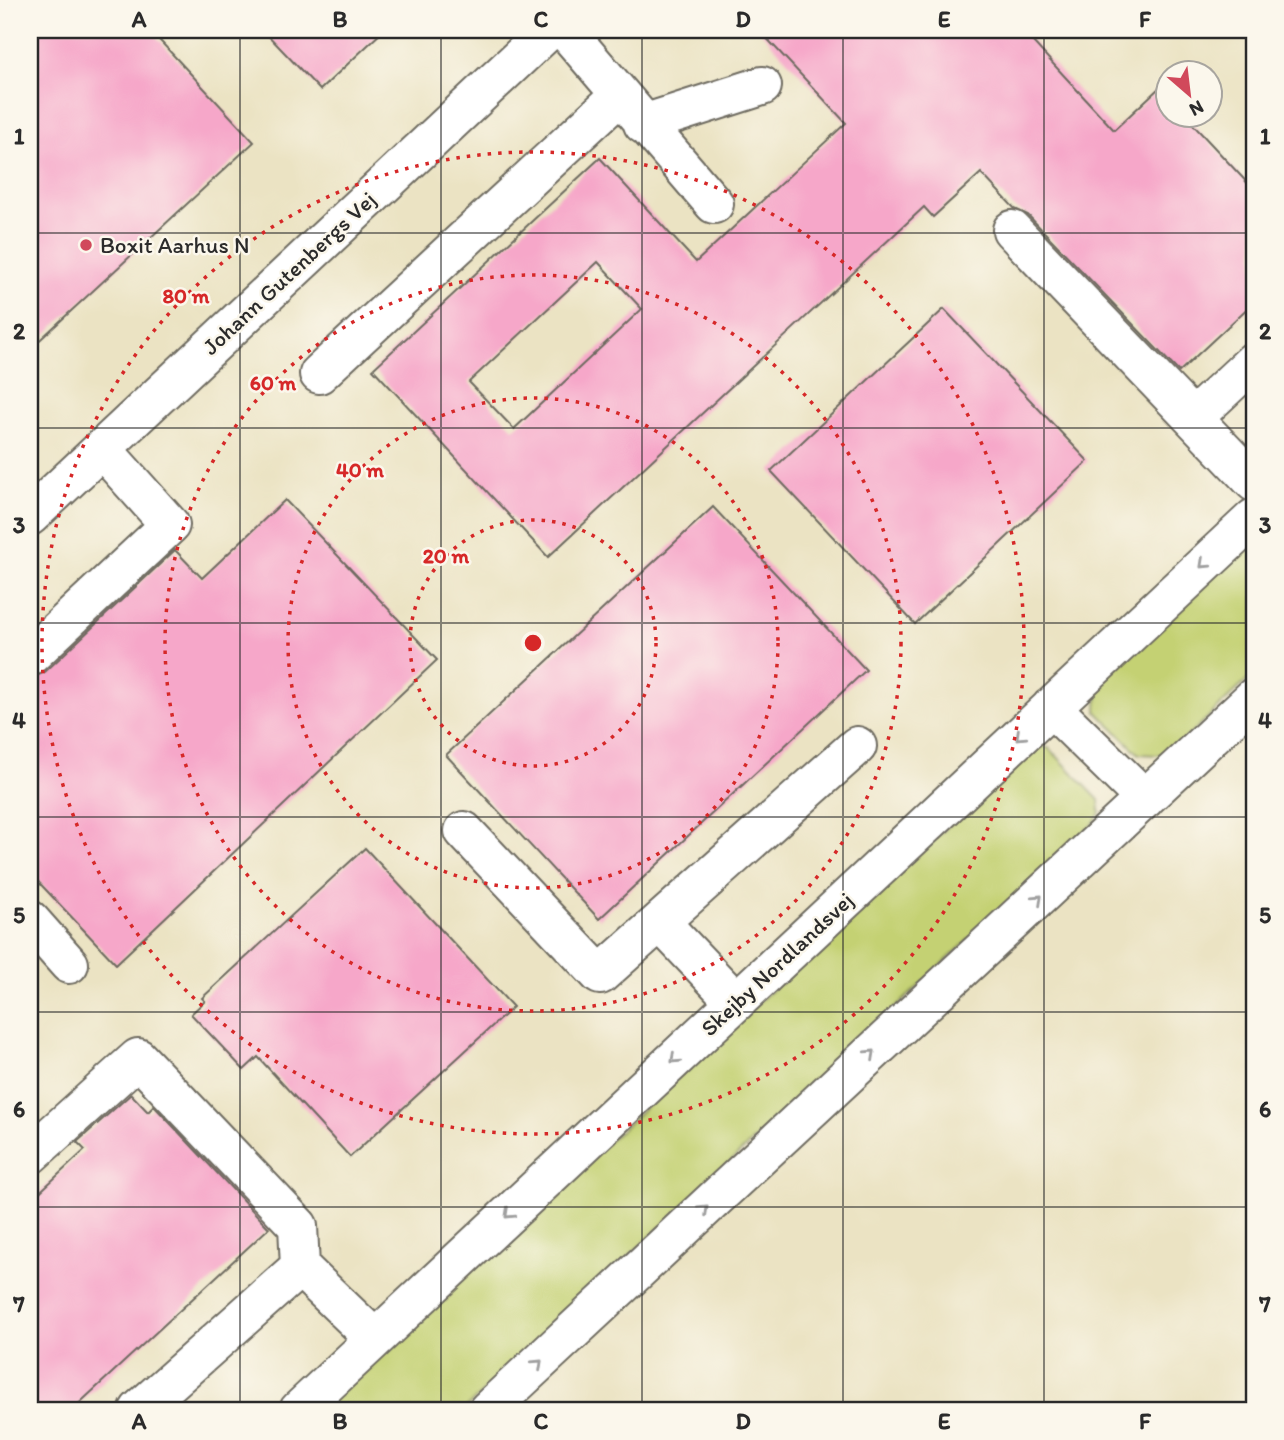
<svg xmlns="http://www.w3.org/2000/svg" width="1284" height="1440" viewBox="0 0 1284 1440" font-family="Itim,sans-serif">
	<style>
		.green { fill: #c4d173; stroke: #787e4f; stroke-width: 2 }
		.building { fill: #f6a7c9; fill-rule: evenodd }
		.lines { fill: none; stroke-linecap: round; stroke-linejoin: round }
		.minor-casing { stroke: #6e6b60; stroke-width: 42 }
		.minor { stroke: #fff; stroke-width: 38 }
		.oneway { stroke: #a0a0a0 }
		.grid { fill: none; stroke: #2b2b2b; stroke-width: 2; stroke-opacity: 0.55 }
		.ring { fill: none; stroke: #d62828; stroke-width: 3.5; stroke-dasharray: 3.5 7 }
		.poi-dot { fill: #d1495b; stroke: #fbf7ec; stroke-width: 2.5 }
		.labels { text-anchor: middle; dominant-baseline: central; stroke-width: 5; stroke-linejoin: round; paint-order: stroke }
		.poi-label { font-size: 23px; fill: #2b2b2b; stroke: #fbf7ec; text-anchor: start }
		.street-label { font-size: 23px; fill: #2b2b2b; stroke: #fbf7ec }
		.centre { fill: #d62828; stroke: #fbf7ec; stroke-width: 3.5 }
		.ring-label { font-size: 21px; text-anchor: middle; font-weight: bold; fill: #d62828; stroke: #fbf7ec; stroke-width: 5; stroke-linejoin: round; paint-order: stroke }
		.neatline { fill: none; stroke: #2b2b2b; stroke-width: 2.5 }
		.grid-label { font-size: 23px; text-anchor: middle; font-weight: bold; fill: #2b2b2b }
	</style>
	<rect width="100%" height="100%" fill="#fbf7ec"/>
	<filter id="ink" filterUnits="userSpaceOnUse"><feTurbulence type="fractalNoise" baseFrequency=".0143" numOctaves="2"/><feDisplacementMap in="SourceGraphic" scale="14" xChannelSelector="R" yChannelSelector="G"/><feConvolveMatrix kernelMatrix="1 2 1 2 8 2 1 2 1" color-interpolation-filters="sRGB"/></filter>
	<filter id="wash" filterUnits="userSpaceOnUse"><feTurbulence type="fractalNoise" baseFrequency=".00686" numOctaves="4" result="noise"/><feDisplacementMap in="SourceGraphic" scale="28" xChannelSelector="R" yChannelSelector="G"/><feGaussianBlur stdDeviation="1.57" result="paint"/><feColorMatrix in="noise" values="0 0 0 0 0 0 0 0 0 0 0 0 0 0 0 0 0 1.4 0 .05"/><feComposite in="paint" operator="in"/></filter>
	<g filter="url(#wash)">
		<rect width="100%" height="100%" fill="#ebe3c3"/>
		<path class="green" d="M 1254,536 L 1254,674 L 1171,752 L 1157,755 L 1139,754 L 1097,712 L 1098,684 Z
			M 1037,744 L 1050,749 L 1099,800 L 1100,813 L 1093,824 L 464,1410 L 319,1410 Z"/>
		<g id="blocks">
			<path class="building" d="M 30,30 L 150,30 L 254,142 L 30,349 Z
				M 263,30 L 384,30 L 320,90 Z
				M 759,30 L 1022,30 L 1114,130 L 1159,88 L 1168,98 L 1168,116 L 1185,116 L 1254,190 L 1254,302 L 1179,372 L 1028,215 L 1015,209 L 981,173 L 933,217 L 924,207 L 548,557 L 373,369 L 600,158 L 696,262 L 846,123 ZM 598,262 L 642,309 L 514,429 L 469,382 Z
				M 944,309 L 1088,461 L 915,624 L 771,471 Z
				M 285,500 L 437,660 L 116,964 L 30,873 L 30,679 L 45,672 L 175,550 L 202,578 Z
				M 713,507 L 866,670 L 599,919 L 446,755 Z
				M 365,848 L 513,1007 L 350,1157 L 258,1057 L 244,1070 L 191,1014 L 205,1001 L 202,998 Z
				M 131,1094 L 148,1112 L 154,1106 L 269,1228 L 72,1410 L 30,1410 L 30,1201 L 85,1150 L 77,1142 Z"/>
		</g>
	</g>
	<g filter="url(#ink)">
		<use href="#blocks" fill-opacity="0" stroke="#6e6b60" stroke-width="2"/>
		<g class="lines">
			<g class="minor-casing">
				<path id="minor" d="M 565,30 L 714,204
					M 643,124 L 762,86
					M 1012,230 L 1254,482
					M 319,374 L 619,96
					M 1193,418 L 1254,361
					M 30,516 L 549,30
					M 30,656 L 170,525 L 102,449
					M 1051,707 L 1145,799
					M 464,831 L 600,975 L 857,746
					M 30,920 L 69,964
					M 660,922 L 736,1002
					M 30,1155 L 138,1058 L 298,1226 L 300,1267
					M 139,1410 L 300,1267 L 375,1339
					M 299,1410 L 1254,518
					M 488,1410 L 1254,697"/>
			</g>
			<use href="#minor" class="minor"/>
		</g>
		<defs><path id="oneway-chevron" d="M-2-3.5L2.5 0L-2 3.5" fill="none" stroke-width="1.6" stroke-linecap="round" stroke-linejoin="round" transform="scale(1.75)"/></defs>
		<g class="oneway">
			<use href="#oneway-chevron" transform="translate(1204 564) rotate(137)"/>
			<use href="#oneway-chevron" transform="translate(1020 736) rotate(137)"/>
			<use href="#oneway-chevron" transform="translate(1038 899) rotate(-43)"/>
			<use href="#oneway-chevron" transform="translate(871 1054) rotate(-43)"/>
			<use href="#oneway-chevron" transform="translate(675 1059) rotate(137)"/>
			<use href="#oneway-chevron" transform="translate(704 1209) rotate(-43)"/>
			<use href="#oneway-chevron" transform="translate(509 1214) rotate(137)"/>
			<use href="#oneway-chevron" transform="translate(538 1364) rotate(-43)"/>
		</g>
	</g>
	<path class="grid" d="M 240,30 L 240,1410M 441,30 L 441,1410M 642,30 L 642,1410M 843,30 L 843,1410M 1044,30 L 1044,1410M 30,233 L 1254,233M 30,428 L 1254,428M 30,623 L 1254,623M 30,817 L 1254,817M 30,1012 L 1254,1012M 30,1207 L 1254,1207"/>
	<g class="ring">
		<circle cx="533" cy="643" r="123"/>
		<circle cx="533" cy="643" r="245"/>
		<circle cx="533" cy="643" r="368"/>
		<circle cx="533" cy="643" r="491"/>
	</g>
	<circle class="poi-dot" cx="86" cy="245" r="7"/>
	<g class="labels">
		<g class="poi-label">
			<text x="100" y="245">Boxit Aarhus N</text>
		</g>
		<g class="street-label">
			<text transform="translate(289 273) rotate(-43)">Johann Gutenbergs Vej</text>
			<text transform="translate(777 964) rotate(-43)">Skejby Nordlandsvej</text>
		</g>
	</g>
	<circle cx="533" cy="643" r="10" class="centre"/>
	<g class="ring-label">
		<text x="186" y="303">80 m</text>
		<text x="273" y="390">60 m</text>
		<text x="360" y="477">40 m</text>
		<text x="446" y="563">20 m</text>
	</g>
	<rect width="1284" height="1440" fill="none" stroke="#fbf7ec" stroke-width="77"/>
	<g transform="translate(1189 94) rotate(152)"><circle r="33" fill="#fbf7ec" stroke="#a8a59f" stroke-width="2"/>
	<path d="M0-5L12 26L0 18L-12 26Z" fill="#d1495b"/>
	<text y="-10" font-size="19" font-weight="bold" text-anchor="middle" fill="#2b2b2b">N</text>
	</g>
	<rect x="38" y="38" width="1208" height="1364" class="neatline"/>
	<g class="grid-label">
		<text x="139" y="27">A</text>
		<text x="340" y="27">B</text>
		<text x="541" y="27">C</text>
		<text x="743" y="27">D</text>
		<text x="944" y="27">E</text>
		<text x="1145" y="27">F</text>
		<text x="19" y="144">1</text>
		<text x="1265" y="144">1</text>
		<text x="19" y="339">2</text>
		<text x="1265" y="339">2</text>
		<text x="19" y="533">3</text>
		<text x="1265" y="533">3</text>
		<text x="19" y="728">4</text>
		<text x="1265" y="728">4</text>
		<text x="19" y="923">5</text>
		<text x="1265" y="923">5</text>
		<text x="19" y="1117">6</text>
		<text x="1265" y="1117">6</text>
		<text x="19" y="1312">7</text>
		<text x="1265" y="1312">7</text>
		<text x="139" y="1429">A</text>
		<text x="340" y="1429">B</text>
		<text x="541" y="1429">C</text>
		<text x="743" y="1429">D</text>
		<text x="944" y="1429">E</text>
		<text x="1145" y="1429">F</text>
	</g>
</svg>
